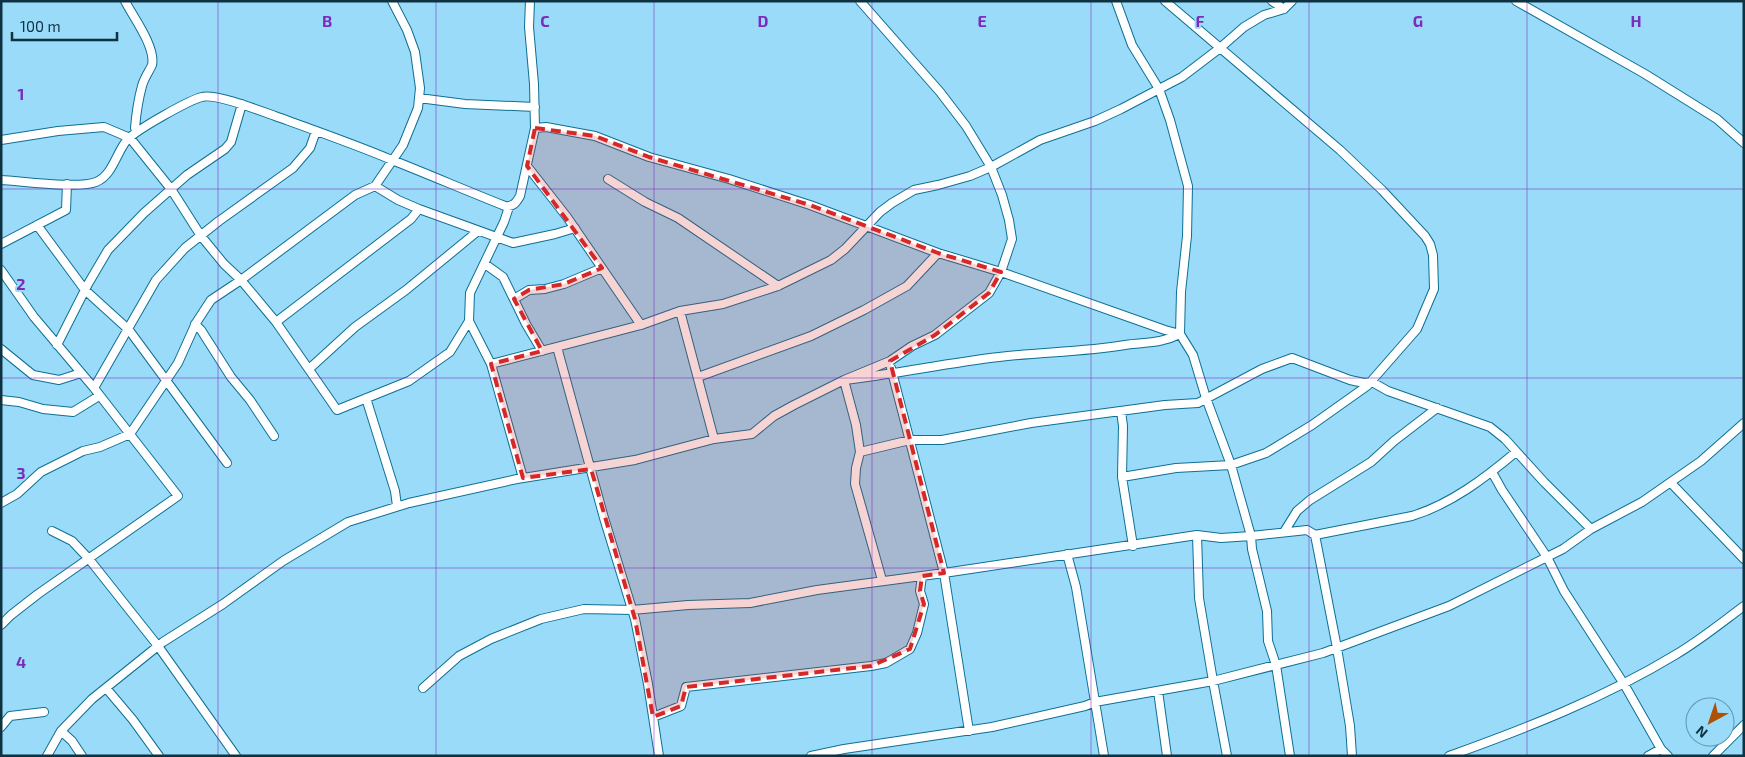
<svg xmlns="http://www.w3.org/2000/svg" width="1745" height="757" viewBox="0 0 1745 757" font-family="'Exo 2',sans-serif">
	<style>
		.lines { fill: none; stroke-linecap: round; stroke-linejoin: round }
		.street-casing { stroke: #0d7093; stroke-width: 10 }
		.street { stroke: #fff; stroke-width: 8 }
		.marked { fill: #d62828; fill-opacity: 0.2; stroke: #d62828; stroke-width: 4; stroke-dasharray: 10 6; stroke-linejoin: round }
		.grid { fill: none; stroke: #7b2cbf; stroke-width: 1; stroke-opacity: 0.55 }
		.grid-label { font-size: 16px; text-anchor: middle; font-weight: bold; fill: #7b2cbf; stroke: #9adbfa; stroke-width: 4; stroke-linejoin: round; paint-order: stroke }
	</style>
	<rect width="100%" height="100%" fill="#9adbfa"/>
	<g class="lines">
		<g class="street-casing">
			<path id="street" d="M 125,1 C 133,17 156,47 152,65 C 150,70 144,78 142,86 C 139,97 136,116 135,128 L 137,131
				M 530,1 L 529,27 L 534,84 L 535,128
				M 1272,1 L 1284,9
				M 1516,1 L 1645,74 L 1717,119 L 1744,143
				M 419,98 L 465,104 L 535,107
				M 1,140 L 58,131 L 104,127 L 130,138 L 171,189 L 201,236 L 224,264 L 241,280 L 276,322 L 337,410 L 409,381 L 450,352 L 469,321 L 491,364 L 641,325 L 680,311 L 723,304 L 778,286 L 831,260 L 845,249 L 880,212 L 892,203 L 914,190 L 938,185 L 970,176 L 991,167 L 1040,140 L 1095,121 L 1121,109 L 1182,77 L 1220,48 L 1244,27 L 1264,15 L 1284,9 L 1292,1
				M 527,166 L 567,217 L 641,325
				M 608,179 L 645,202 L 678,218 L 778,286
				M 1,180 C 22,181 79,189 96,182 C 113,175 116,153 127,140 C 136,130 189,100 202,97 C 215,93 261,111 275,116 C 314,130 354,144 392,160 C 430,175 467,191 505,206 C 513,207 516,203 520,196 L 535,128 L 546,127 L 595,136 L 649,157 L 729,179 L 810,205 L 938,253 L 1001,272 L 1165,330 L 1180,334 L 1193,355 L 1206,398 L 1231,465 L 1251,536 L 1307,530 L 1315,535 L 1337,648 L 1350,726 L 1352,756
				M 375,186 L 398,200 L 419,209 L 513,243 L 555,234 L 575,228
				M 37,225 L 85,290 L 129,330 L 227,463
				M 1,244 L 66,210 L 67,184
				M 485,264 L 503,277 L 526,324 L 542,351
				M 1,270 L 34,317 L 94,388
				M 514,299 L 529,290 L 545,289 L 564,284 L 602,268
				M 680,311 L 714,439
				M 469,321 L 470,293 L 504,222 L 509,207
				M 276,322 L 411,219 L 419,209
				M 195,324 L 201,330 L 231,377 L 250,400 L 274,436
				M 57,345 L 88,284 L 108,250 L 144,213 L 187,175 L 225,149 L 231,142 L 242,104
				M 557,347 L 604,518 L 635,619 L 648,684 L 659,756
				M 1,349 L 33,375 L 59,380 L 81,373
				M 491,364 L 523,478
				M 309,369 L 355,327 L 406,290 L 478,231
				M 698,377 L 811,336 L 864,310 L 907,286 L 938,253
				M 366,398 L 395,491 L 397,506
				M 1,400 L 19,402 L 43,409 L 73,412 L 99,396
				M 1121,411 L 1123,426 L 1122,477
				M 860,452 L 910,440 L 942,440 L 1031,423 L 1165,405 L 1198,403 L 1262,369 L 1292,358 L 1350,380 L 1364,383 L 1372,382 L 1388,391 L 1490,427 L 1505,439 L 1544,482 L 1591,529
				M 1492,472 L 1502,490 L 1547,557 L 1564,591 L 1624,684 L 1661,749 L 1668,756
				M 1671,483 L 1744,559
				M 1,503 L 17,494 L 41,472 L 83,451 L 100,447 L 130,434 L 178,363 L 196,323 L 211,300 L 241,280 L 355,195 L 375,186 L 403,145 L 418,108 L 420,88 L 415,52 L 407,30 L 392,1
				M 52,531 L 72,541 L 89,559 L 158,646 L 236,756
				M 1284,532 L 1297,511 L 1310,500 L 1371,462 L 1394,441 L 1437,408
				M 1197,535 L 1199,598 L 1213,681 L 1227,756
				M 1315,535 L 1412,516 C 1451,504 1485,478 1516,452
				M 1133,546 L 1122,477 L 1176,468 L 1231,465 L 1266,453 L 1312,425 L 1367,386 L 1417,329 L 1434,289 L 1433,255 L 1430,244 L 1425,236 L 1382,190 L 1340,150 L 1165,1
				M 1067,554 L 1076,587 L 1104,756
				M 882,580 L 855,484 L 856,468 L 860,452 L 856,425 L 844,380 C 896,374 947,363 999,357 C 1041,352 1083,352 1125,345 C 1146,342 1160,344 1180,334 L 1181,292 L 1187,236 L 1188,186 L 1170,120 L 1159,89 L 1132,45 L 1116,1
				M 1,625 L 11,615 L 38,594 L 178,496 L 94,388 L 156,280 L 185,248 L 219,221 L 293,168 L 310,148 L 316,131
				M 106,688 L 133,720 L 159,756
				M 423,688 L 459,656 L 491,639 L 541,619 L 584,609 L 632,610 L 688,605 L 750,603 L 817,590 L 944,573 L 891,368
				M 1158,691 L 1167,756
				M 653,717 L 681,706 L 686,687 L 871,666 L 886,663 L 910,649 L 917,633 L 924,604 L 920,591 L 922,576
				M 1,727 L 10,716 L 44,712
				M 61,731 L 72,741 L 82,756
				M 969,731 L 944,573 L 1197,535 L 1221,538 L 1251,536 L 1252,549 L 1267,611 L 1268,641 L 1276,665 L 1290,756
				M 47,756 L 61,731 L 92,699 L 163,642 L 223,604 L 283,561 L 348,522 L 409,503 L 517,479 L 635,460 L 714,439 L 752,434 L 774,416 L 794,405 L 844,380 L 890,361 L 912,346 L 935,335 L 989,293 L 1001,272 L 1012,239 L 1009,220 L 1002,195 L 991,167 L 966,126 L 940,92 L 860,1
				M 811,756 L 844,749 L 992,727 L 1085,706 L 1095,702 L 1213,681 L 1323,653 L 1449,606 L 1563,549 L 1591,529 L 1642,502 L 1701,461 L 1744,423
				M 1449,756 C 1527,728 1604,698 1675,655 C 1699,641 1721,623 1744,606
				M 1648,756 L 1661,749
				M 1713,756 L 1744,725"/>
		</g>
		<use href="#street" class="street"/>
	</g>
	<path class="marked" d="M 535,128 L 595,136 L 649,157 L 810,205 L 938,253 L 1001,272 L 989,293 L 935,335 L 890,361 L 944,573 L 922,576 L 920,591 L 924,604 L 910,649 L 871,666 L 686,687 L 681,706 L 653,717 L 635,619 L 591,469 L 523,478 L 491,364 L 542,351 L 514,299 L 529,290 L 564,284 L 602,268 L 527,166 Z"/>
	<path class="grid" d="M 218,1 L 218,756M 436,1 L 436,756M 654,1 L 654,756M 872,1 L 872,756M 1091,1 L 1091,756M 1309,1 L 1309,756M 1527,1 L 1527,756M 1,189 L 1744,189M 1,378 L 1744,378M 1,568 L 1744,568"/>
	<g class="grid-label">
		<text x="327" y="27">B</text>
		<text x="545" y="27">C</text>
		<text x="763" y="27">D</text>
		<text x="982" y="27">E</text>
		<text x="1200" y="27">F</text>
		<text x="1418" y="27">G</text>
		<text x="1636" y="27">H</text>
		<text x="21" y="100">1</text>
		<text x="21" y="290">2</text>
		<text x="21" y="479">3</text>
		<text x="21" y="668">4</text>
	</g>
	<rect width="1745" height="757" fill="none" stroke="#0e3241" stroke-width="5"/>
	<g transform="translate(1710 722) rotate(220)"><circle r="24" fill="#9adbfa" stroke="#6297b0"/>
	<path d="M0-4L9 19L0 12L-9 19Z" fill="#af5003"/>
	<text y="-8" font-size="14" font-weight="bold" text-anchor="middle" fill="#0e3241">N</text>
	</g>
	<path d="M12 32v8h105v-8" fill="none" stroke="#0e3241" stroke-width="2.5"/>
	<text x="20" y="32" font-size="15" fill="#0e3241" stroke="#9adbfa" stroke-width="4" paint-order="stroke">100 m</text>
</svg>
